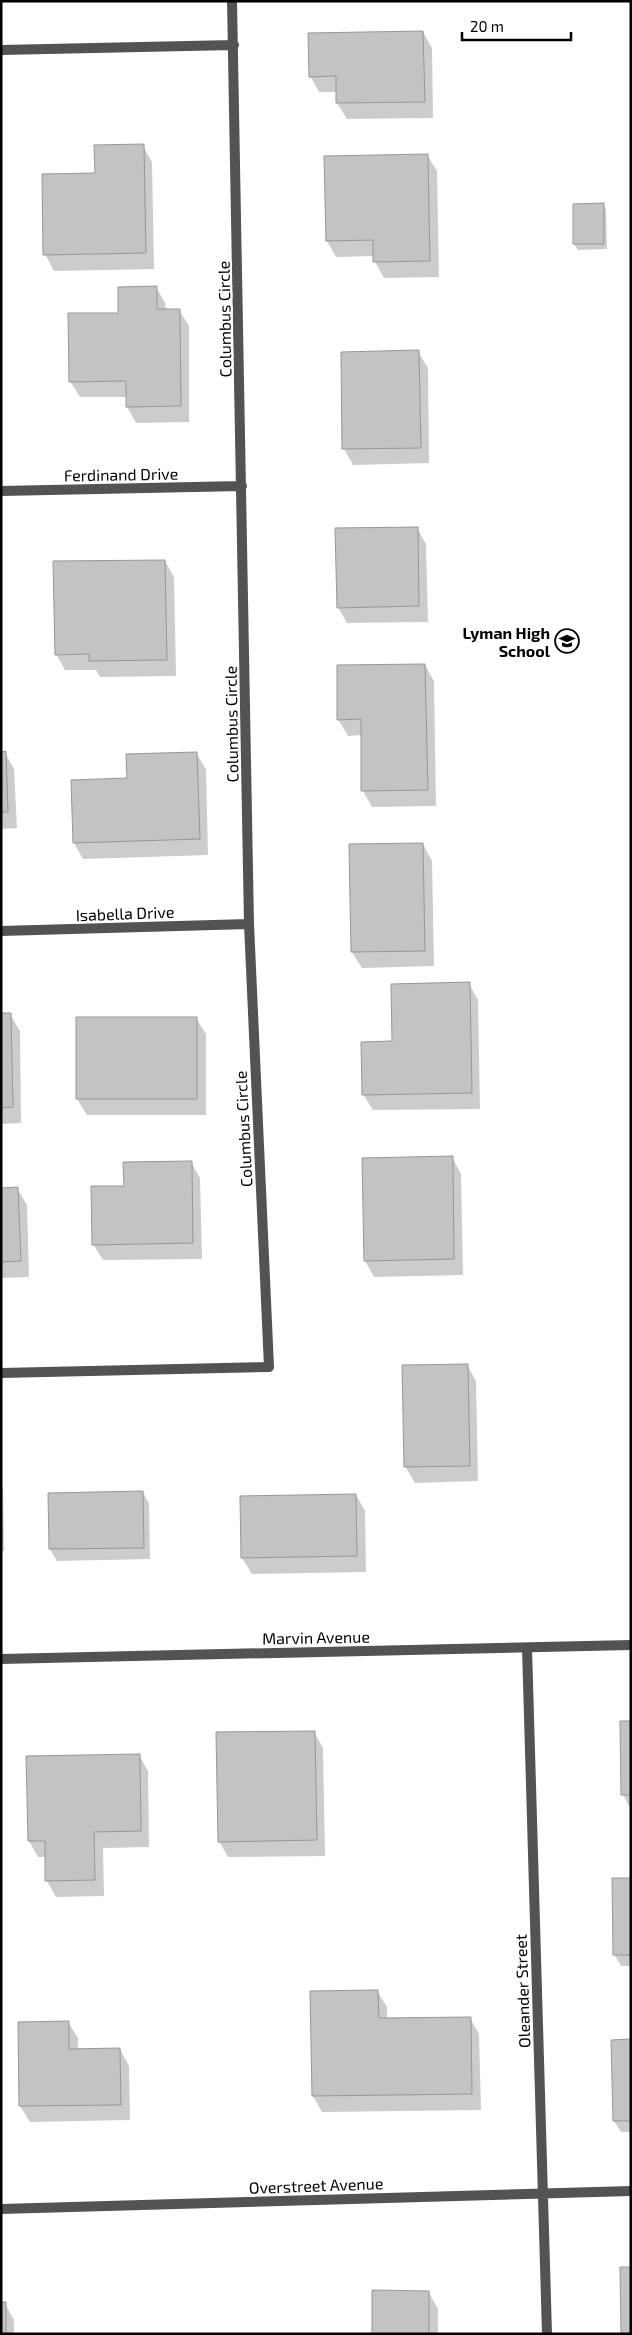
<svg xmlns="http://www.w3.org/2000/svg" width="632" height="2335" viewBox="0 0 632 2335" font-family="'Exo 2',sans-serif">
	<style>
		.shadow { fill: #0003 }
		.building { fill: #c3c3c3; stroke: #979797 }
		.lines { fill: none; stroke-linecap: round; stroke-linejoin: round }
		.minor { stroke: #535353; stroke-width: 10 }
		.labels { text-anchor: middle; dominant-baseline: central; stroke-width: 4.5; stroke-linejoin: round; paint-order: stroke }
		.street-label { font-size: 16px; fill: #000; stroke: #fff }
		.poi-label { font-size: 16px; font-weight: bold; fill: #000; stroke: #fff; text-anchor: end }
	</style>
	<rect width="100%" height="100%" fill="#fff"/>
	<path class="shadow" d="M 423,32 L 432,48 L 433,118 L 347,119 L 337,103 L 337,92 L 319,92 L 310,76 Z
		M 143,146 L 152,162 L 154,269 L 54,271 L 45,254 L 96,175 Z
		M 427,155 L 437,171 L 439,277 L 384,278 L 375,262 L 375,256 L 336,257 L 327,241 Z
		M 603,204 L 606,210 L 607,249 L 578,250 L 574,244 L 574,205 Z
		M 156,287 L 165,303 L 166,310 L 179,310 L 189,326 L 189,422 L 136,423 L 127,407 L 127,397 L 80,397 L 70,381 L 119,314 Z
		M 418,352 L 428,368 L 429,463 L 353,465 L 344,449 Z
		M 417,528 L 426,544 L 428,622 L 347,623 L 338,607 Z
		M 165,561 L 174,577 L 176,676 L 100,677 L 96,670 L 65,670 L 56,654 Z
		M 425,665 L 434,681 L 436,806 L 372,807 L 363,791 L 362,735 L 348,736 L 338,719 Z
		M 1,753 L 5,753 L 14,769 L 17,828 L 1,829 Z
		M 196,753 L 206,769 L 208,855 L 83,859 L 74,843 L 129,779 Z
		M 423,844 L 432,861 L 434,966 L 362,968 L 352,952 Z
		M 469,984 L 478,1000 L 480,1109 L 373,1110 L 363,1094 L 394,1042 Z
		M 10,1014 L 20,1031 L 21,1123 L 1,1124 L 1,1015 Z
		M 196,1018 L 206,1034 L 206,1115 L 87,1115 L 77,1099 Z
		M 452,1157 L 461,1174 L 463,1275 L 374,1277 L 365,1261 Z
		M 191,1162 L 200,1178 L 202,1259 L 103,1260 L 93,1244 L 125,1187 Z
		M 17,1188 L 27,1205 L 29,1277 L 1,1278 L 1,1189 Z
		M 467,1365 L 476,1381 L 478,1481 L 415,1483 L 405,1466 Z
		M 1,1486 L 3,1489 L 4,1551 L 1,1551 Z
		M 143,1492 L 149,1504 L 150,1559 L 57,1561 L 50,1549 Z
		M 356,1495 L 365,1511 L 366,1572 L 252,1574 L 242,1558 L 241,1497 Z
		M 631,1722 L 631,1806 L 629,1806 L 623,1795 Z
		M 314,1732 L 323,1748 L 325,1856 L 228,1857 L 219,1841 Z
		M 139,1755 L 148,1771 L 149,1847 L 103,1848 L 104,1896 L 56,1897 L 47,1881 L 46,1857 L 38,1857 L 29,1841 L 27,1757 Z
		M 631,1879 L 631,1966 L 621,1966 L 614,1954 Z
		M 377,1991 L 387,2007 L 387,2020 L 470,2018 L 479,2034 L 481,2110 L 322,2112 L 313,2096 L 311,1992 Z
		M 68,2022 L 78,2038 L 78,2050 L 120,2049 L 129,2066 L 130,2120 L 30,2122 L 20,2106 Z
		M 631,2040 L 631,2132 L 621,2132 L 614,2121 Z
		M 429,2293 L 438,2309 L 438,2334 L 373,2334 Z
		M 5,2304 L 14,2320 L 14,2334 L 1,2334 Z"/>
	<path class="building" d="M 423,31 L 425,102 L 336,103 L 336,76 L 309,77 L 308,33 Z
		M 144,144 L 146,253 L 43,255 L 42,174 L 95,173 L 94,145 Z
		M 428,154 L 430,261 L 373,262 L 373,240 L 326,241 L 324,156 Z
		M 604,203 L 604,244 L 573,244 L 573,204 Z
		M 157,286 L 157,309 L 180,309 L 181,406 L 126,407 L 126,381 L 69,382 L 68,313 L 118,313 L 118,287 Z
		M 419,350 L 421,448 L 342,449 L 341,352 Z
		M 418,527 L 419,606 L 337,608 L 335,528 Z
		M 165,560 L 167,660 L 89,661 L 89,654 L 55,655 L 53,561 Z
		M 425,664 L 428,790 L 361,791 L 361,719 L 337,720 L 337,665 Z
		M 6,751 L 8,812 L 1,812 L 1,752 Z
		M 197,752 L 200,839 L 73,843 L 71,780 L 127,778 L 126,754 Z
		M 423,843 L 425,951 L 351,952 L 349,844 Z
		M 470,982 L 472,1093 L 362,1095 L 361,1042 L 392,1041 L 391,984 Z
		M 1,1013 L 11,1013 L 13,1107 L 1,1108 Z
		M 76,1017 L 197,1017 L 197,1099 L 76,1099 Z
		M 453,1156 L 454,1259 L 364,1261 L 362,1158 Z
		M 192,1161 L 193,1243 L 92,1245 L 91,1186 L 124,1186 L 123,1162 Z
		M 18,1187 L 21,1261 L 1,1262 L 1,1188 Z
		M 468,1364 L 470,1466 L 404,1467 L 402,1365 Z
		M 143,1491 L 144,1548 L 49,1549 L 48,1493 Z
		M 356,1494 L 357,1556 L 241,1558 L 240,1496 Z
		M 620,1721 L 631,1721 L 631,1795 L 621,1795 Z
		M 315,1731 L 317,1840 L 218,1842 L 216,1732 Z
		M 140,1754 L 141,1831 L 94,1832 L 95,1880 L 45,1881 L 45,1841 L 28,1841 L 26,1756 Z
		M 612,1878 L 631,1878 L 631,1955 L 613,1955 Z
		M 378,1990 L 379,2018 L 471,2017 L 472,2094 L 312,2096 L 310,1991 Z
		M 69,2021 L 69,2049 L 120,2048 L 121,2105 L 19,2106 L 18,2022 Z
		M 631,2039 L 631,2121 L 613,2121 L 611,2040 Z
		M 620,2267 L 631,2267 L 631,2334 L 621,2334 Z
		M 372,2290 L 429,2291 L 429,2334 L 372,2334 Z
		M 1,2302 L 6,2302 L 6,2334 L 1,2334 Z"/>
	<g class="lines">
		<path class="minor" d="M 1,50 L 234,45
			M 1,491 L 242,486
			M 1,931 L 249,924
			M 1,1373 L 269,1367 L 249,924 L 232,1
			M 527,1648 L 547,2334
			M 1,1659 L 631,1645
			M 1,2209 L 631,2191"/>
	</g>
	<defs>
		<g id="school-ring" transform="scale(1.25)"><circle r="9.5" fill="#fff" stroke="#000" stroke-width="1.5"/><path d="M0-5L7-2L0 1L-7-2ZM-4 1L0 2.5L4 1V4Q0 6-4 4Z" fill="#000"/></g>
	</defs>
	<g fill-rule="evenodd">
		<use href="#school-ring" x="567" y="641"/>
	</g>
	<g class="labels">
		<g class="street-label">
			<text transform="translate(224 319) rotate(-91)">Columbus Circle</text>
			<text transform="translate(121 474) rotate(-1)">Ferdinand Drive</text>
			<text transform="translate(231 724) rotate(-91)">Columbus Circle</text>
			<text transform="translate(125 913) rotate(-2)">Isabella Drive</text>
			<text transform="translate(243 1129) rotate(-93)">Columbus Circle</text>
			<text transform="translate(316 1637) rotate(-1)">Marvin Avenue</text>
			<text transform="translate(522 1991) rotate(-92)">Oleander Street</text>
			<text transform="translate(316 2185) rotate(-2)">Overstreet Avenue</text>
		</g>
		<g class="poi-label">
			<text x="550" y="632">Lyman High<tspan x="550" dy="18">School</tspan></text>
		</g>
	</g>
	<rect width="632" height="2335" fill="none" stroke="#000000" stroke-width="5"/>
	<path d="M462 32v8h109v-8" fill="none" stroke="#000000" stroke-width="2.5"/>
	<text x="470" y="32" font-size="15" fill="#000000" stroke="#ffffff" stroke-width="4" paint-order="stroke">20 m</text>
</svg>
